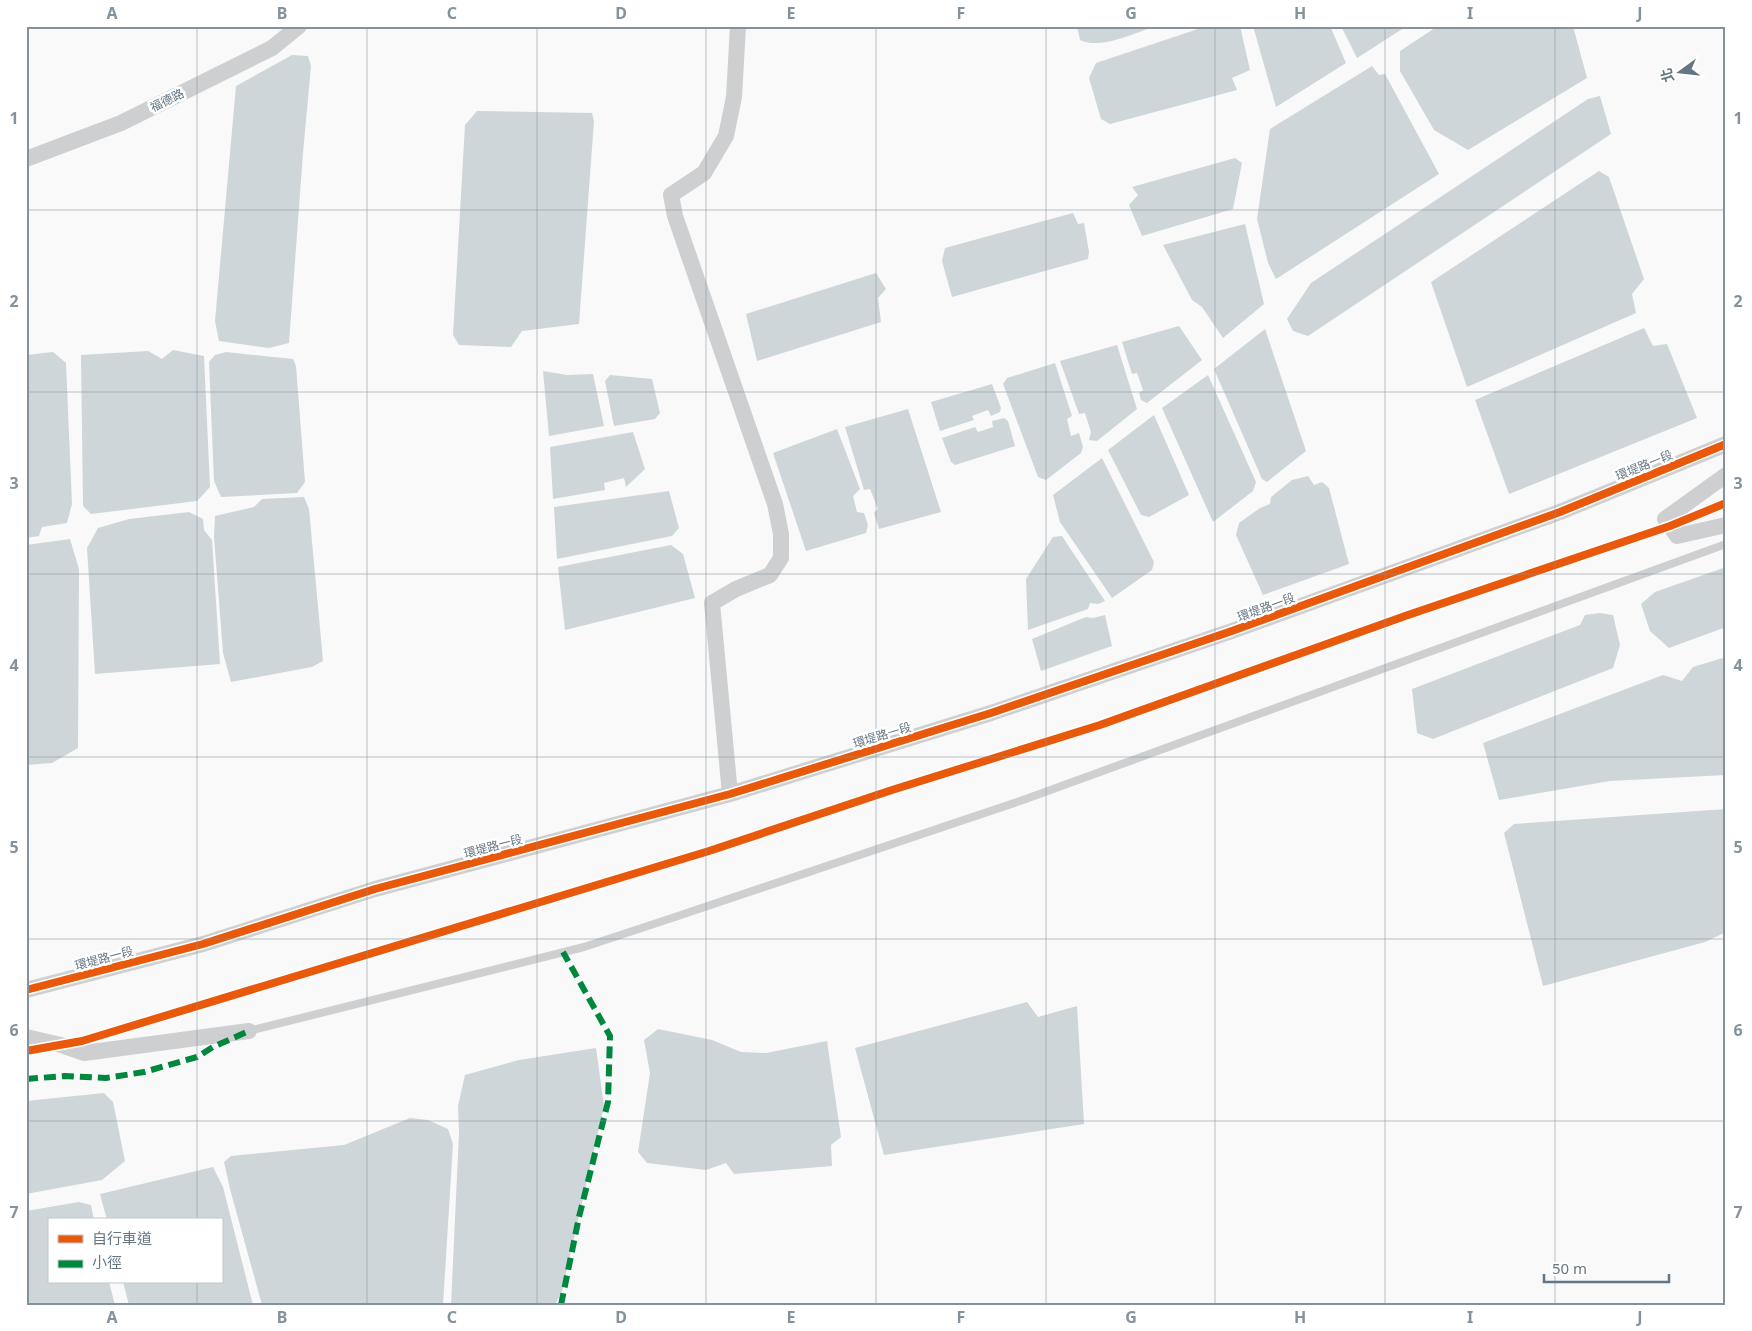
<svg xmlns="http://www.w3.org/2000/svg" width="1752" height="1331" viewBox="0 0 1752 1331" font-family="'Noto Sans','Noto Sans TC',sans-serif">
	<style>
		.water { fill: #ced6d9 }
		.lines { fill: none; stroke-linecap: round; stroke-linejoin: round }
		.lane { stroke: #cecfd0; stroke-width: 8 }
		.street { stroke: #cecfd0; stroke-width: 16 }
		.quiet { stroke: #00873e; stroke-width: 6; stroke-dasharray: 12 6; stroke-linecap: butt }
		.cycleway-casing { stroke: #fff; stroke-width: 11 }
		.cycleway { stroke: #e8590c; stroke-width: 8 }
		.grid { fill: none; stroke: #84929c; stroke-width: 1; stroke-opacity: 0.55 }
		.labels { text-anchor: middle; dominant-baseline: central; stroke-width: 5; stroke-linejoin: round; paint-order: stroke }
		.street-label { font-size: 12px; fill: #657683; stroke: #fff }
		.neatline { fill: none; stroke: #84929c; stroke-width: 2 }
		.grid-label { font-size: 16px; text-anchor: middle; font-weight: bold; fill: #84929c }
	</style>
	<rect width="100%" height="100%" fill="#f9f9f9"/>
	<path class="water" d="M 1077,26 L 1156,26 C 1134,33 1101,50 1080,40 Z
		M 1207,26 L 1240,26 L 1250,70 L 1232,78 L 1237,90 L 1110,124 L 1101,119 L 1089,78 L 1096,63 Z
		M 1253,26 L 1330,26 L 1346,63 L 1276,107 Z
		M 1341,26 L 1407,26 L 1357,58 Z
		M 1438,26 L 1573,26 L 1587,78 L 1468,150 L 1434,130 L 1400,71 L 1400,51 Z
		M 292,55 L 308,56 L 311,66 L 303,153 L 289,343 L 269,348 L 219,341 L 215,321 L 236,86 Z
		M 1372,66 L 1379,75 L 1385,74 L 1439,174 L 1276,279 L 1268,263 L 1257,219 L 1270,129 Z
		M 1600,96 L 1611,134 L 1308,336 L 1293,331 L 1287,319 L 1311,283 L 1588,99 Z
		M 477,111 L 592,113 L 594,121 L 579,324 L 522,331 L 511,347 L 459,345 L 453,335 L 465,125 Z
		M 1235,158 L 1242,163 L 1233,209 L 1142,236 L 1129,205 L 1138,195 L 1132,187 Z
		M 1599,171 L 1609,177 L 1644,279 L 1632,294 L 1636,313 L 1467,387 L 1431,282 Z
		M 1073,213 L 1078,224 L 1084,223 L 1089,252 L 1088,259 L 952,297 L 942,261 L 945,248 Z
		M 1245,224 L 1264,304 L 1223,338 L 1202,307 L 1192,300 L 1163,245 Z
		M 876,273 L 886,289 L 878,298 L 881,322 L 757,361 L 746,314 Z
		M 1179,326 L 1202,360 L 1147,403 L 1141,400 L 1139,393 L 1143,390 L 1137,373 L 1132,374 L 1122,342 Z
		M 1644,328 L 1653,346 L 1667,344 L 1697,418 L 1509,494 L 1475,400 Z
		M 1265,329 L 1306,451 L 1267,482 L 1262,479 L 1214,369 Z
		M 1117,345 L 1137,409 L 1097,441 L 1089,440 L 1091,432 L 1085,413 L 1079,414 L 1060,361 Z
		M 173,350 L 204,356 L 210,487 L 197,501 L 91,514 L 83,506 L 81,355 L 148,351 L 162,359 Z
		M 53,352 L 66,363 L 72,504 L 67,523 L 42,527 L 39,536 L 26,538 L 26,355 Z
		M 226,352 L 293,359 L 296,366 L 305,482 L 297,493 L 221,497 L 214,481 L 209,362 L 215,355 Z
		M 1055,363 L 1072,416 L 1067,419 L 1071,436 L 1079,433 L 1083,447 L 1081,453 L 1046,480 L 1038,477 L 1003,384 L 1007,378 Z
		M 543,371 L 567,375 L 593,374 L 604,426 L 549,436 Z
		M 610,375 L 652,379 L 660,413 L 655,419 L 614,426 L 605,381 Z
		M 1208,375 L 1256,482 L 1253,491 L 1213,522 L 1162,408 Z
		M 992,384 L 1001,408 L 1000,412 L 991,416 L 988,410 L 972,416 L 974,420 L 940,431 L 931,402 Z
		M 908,409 L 941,512 L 879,529 L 874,513 L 878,509 L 870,489 L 864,490 L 845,427 Z
		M 1154,415 L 1189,495 L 1149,517 L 1141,515 L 1108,450 Z
		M 1004,418 L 1008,421 L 1015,446 L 955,465 L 951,462 L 942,438 L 975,427 L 978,432 L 993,427 L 992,421 Z
		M 837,429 L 860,489 L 853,496 L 857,512 L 864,513 L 868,525 L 866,533 L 806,551 L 773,453 Z
		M 633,432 L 645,469 L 626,487 L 624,478 L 604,483 L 605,490 L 553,499 L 550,447 Z
		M 1102,458 L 1154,562 L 1152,570 L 1112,598 L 1060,522 L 1053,495 Z
		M 1308,476 L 1314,485 L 1322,482 L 1329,488 L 1349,564 L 1263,595 L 1236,535 L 1239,523 L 1260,508 L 1270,504 L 1271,497 L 1292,480 Z
		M 669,491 L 679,528 L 672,536 L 557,559 L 554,507 Z
		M 304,497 L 309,509 L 323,661 L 312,667 L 231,682 L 223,653 L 214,537 L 215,516 L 254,507 L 262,499 Z
		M 189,512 L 203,519 L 204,530 L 212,540 L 220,664 L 95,674 L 87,548 L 98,528 L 129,519 Z
		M 1062,536 L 1105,601 L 1098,604 L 1090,603 L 1088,609 L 1028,630 L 1026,579 L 1053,537 Z
		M 70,539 L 79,569 L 78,748 L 52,763 L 26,765 L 26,545 Z
		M 671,545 L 683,554 L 695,598 L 565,630 L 558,567 Z
		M 1726,567 L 1726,627 L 1669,648 L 1650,631 L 1641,604 L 1655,592 Z
		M 1600,613 L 1613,615 L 1620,645 L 1613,668 L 1433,739 L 1417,733 L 1412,689 L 1580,625 L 1585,615 Z
		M 1105,615 L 1112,646 L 1041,671 L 1032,639 L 1086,617 L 1093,618 Z
		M 1726,657 L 1726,775 L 1610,781 L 1499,800 L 1483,743 L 1663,675 L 1682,681 L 1693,667 Z
		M 1726,809 L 1726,932 L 1705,942 L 1543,986 L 1504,833 L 1514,824 Z
		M 1027,1002 L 1038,1017 L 1077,1006 L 1084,1124 L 884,1155 L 855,1048 Z
		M 658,1029 L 712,1040 L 741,1052 L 766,1053 L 827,1041 L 841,1137 L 831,1145 L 832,1166 L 734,1174 L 726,1163 L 706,1170 L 647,1163 L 638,1152 L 650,1073 L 644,1040 Z
		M 596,1048 L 604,1106 L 562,1291 L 555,1305 L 451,1305 L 459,1133 L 458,1106 L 465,1075 L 519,1060 Z
		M 104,1093 L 113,1102 L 125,1161 L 102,1180 L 26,1194 L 26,1101 Z
		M 410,1118 L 428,1120 L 448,1129 L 453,1144 L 443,1305 L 262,1305 L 230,1189 L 224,1162 L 231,1156 L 344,1145 Z
		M 213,1167 L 223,1187 L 253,1305 L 129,1305 L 123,1282 L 221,1282 L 221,1220 L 107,1220 L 100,1194 Z
		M 79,1202 L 91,1205 L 94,1220 L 49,1220 L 49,1282 L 109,1282 L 115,1305 L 26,1305 L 26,1211 Z"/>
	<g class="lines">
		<path class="lane" d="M 249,1031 L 584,947 L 675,917 L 1023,800 L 1726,544"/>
		<path class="street" d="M 26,159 L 121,123 L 272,48 L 299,26
			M 1726,475 L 1665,519 L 1677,536 L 1726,525
			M 730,794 L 712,603 L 736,589 L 770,575 L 781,558 L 781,534 L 775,504 L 675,216 L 671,195 L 704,173 L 726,136 L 734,97 L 738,26
			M 26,990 L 203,944 L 375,889 L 730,794 L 991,713 L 1229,632 L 1560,512 L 1726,444
			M 26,1037 L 61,1045 L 84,1053 L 249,1031"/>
		<path class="quiet" d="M 26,1079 L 65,1076 L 106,1078 L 144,1072 L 197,1057 L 213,1047 L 249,1031
			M 561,1305 L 579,1217 L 608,1102 L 610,1036 L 563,952"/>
		<g class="cycleway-casing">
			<path id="cycleway" d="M 26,990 L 203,944 L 375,889 L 730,794 L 991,713 L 1229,632 L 1560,512 L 1726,444
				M 26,1051 L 82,1041 L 709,851 L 892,790 L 1100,725 L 1408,615 L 1670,526 L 1726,503"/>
		</g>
		<use href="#cycleway" class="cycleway"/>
	</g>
	<path class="grid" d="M 197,26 L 197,1220M 367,26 L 367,1305M 537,26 L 537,1305M 706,26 L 706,1305M 876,26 L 876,1305M 1046,26 L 1046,1305M 1215,26 L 1215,1305M 1385,26 L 1385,1305M 1555,26 L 1555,1305M 26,210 L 1726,210M 26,392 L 1726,392M 26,574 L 1726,574M 26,757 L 1726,757M 26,939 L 1726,939M 26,1121 L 1726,1121M 197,1282 L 197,1305"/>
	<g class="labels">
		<g class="street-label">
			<text transform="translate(167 100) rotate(-26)">福德路</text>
			<text transform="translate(1644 465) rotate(-22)">環堤路一段</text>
			<text transform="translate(1266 607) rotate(-20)">環堤路一段</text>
			<text transform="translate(882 735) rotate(-17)">環堤路一段</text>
			<text transform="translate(493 846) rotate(-15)">環堤路一段</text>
			<text transform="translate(104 958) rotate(-15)">環堤路一段</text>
		</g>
	</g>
	<rect width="1752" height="1331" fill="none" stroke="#ffffff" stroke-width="55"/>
	<rect x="48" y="1218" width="175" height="65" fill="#ffffff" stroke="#c1c8cd"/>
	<rect x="58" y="1235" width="25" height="8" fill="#e8590c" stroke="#c1c8cd"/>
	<text x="92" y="1244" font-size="15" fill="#657683">自行車道</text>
	<rect x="58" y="1260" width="25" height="8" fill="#00873e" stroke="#c1c8cd"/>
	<text x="92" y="1268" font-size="15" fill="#657683">小徑</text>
	<g transform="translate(1680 72) rotate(255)" stroke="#ffffff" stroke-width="4" paint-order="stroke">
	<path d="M0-4L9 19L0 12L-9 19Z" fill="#657683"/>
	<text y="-8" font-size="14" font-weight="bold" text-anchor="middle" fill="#657683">北</text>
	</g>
	<path d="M1544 1274v8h125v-8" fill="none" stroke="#657683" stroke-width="2.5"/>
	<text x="1552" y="1274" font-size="15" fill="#657683" stroke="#ffffff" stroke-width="4" paint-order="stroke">50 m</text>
	<rect x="28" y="28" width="1696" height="1276" class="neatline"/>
	<g class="grid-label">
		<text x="112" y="19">A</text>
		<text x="282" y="19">B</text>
		<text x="452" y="19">C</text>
		<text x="621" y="19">D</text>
		<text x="791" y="19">E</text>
		<text x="961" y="19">F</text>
		<text x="1131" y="19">G</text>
		<text x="1300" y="19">H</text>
		<text x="1470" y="19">I</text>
		<text x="1640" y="19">J</text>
		<text x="14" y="124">1</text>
		<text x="1738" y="124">1</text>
		<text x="14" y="307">2</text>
		<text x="1738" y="307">2</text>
		<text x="14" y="489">3</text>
		<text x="1738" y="489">3</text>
		<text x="14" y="671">4</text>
		<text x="1738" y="671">4</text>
		<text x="14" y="853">5</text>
		<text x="1738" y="853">5</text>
		<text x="14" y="1036">6</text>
		<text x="1738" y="1036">6</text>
		<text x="14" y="1218">7</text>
		<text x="1738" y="1218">7</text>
		<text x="112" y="1323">A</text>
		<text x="282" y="1323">B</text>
		<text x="452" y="1323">C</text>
		<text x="621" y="1323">D</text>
		<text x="791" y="1323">E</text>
		<text x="961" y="1323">F</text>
		<text x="1131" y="1323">G</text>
		<text x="1300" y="1323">H</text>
		<text x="1470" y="1323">I</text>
		<text x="1640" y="1323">J</text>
	</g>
</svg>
